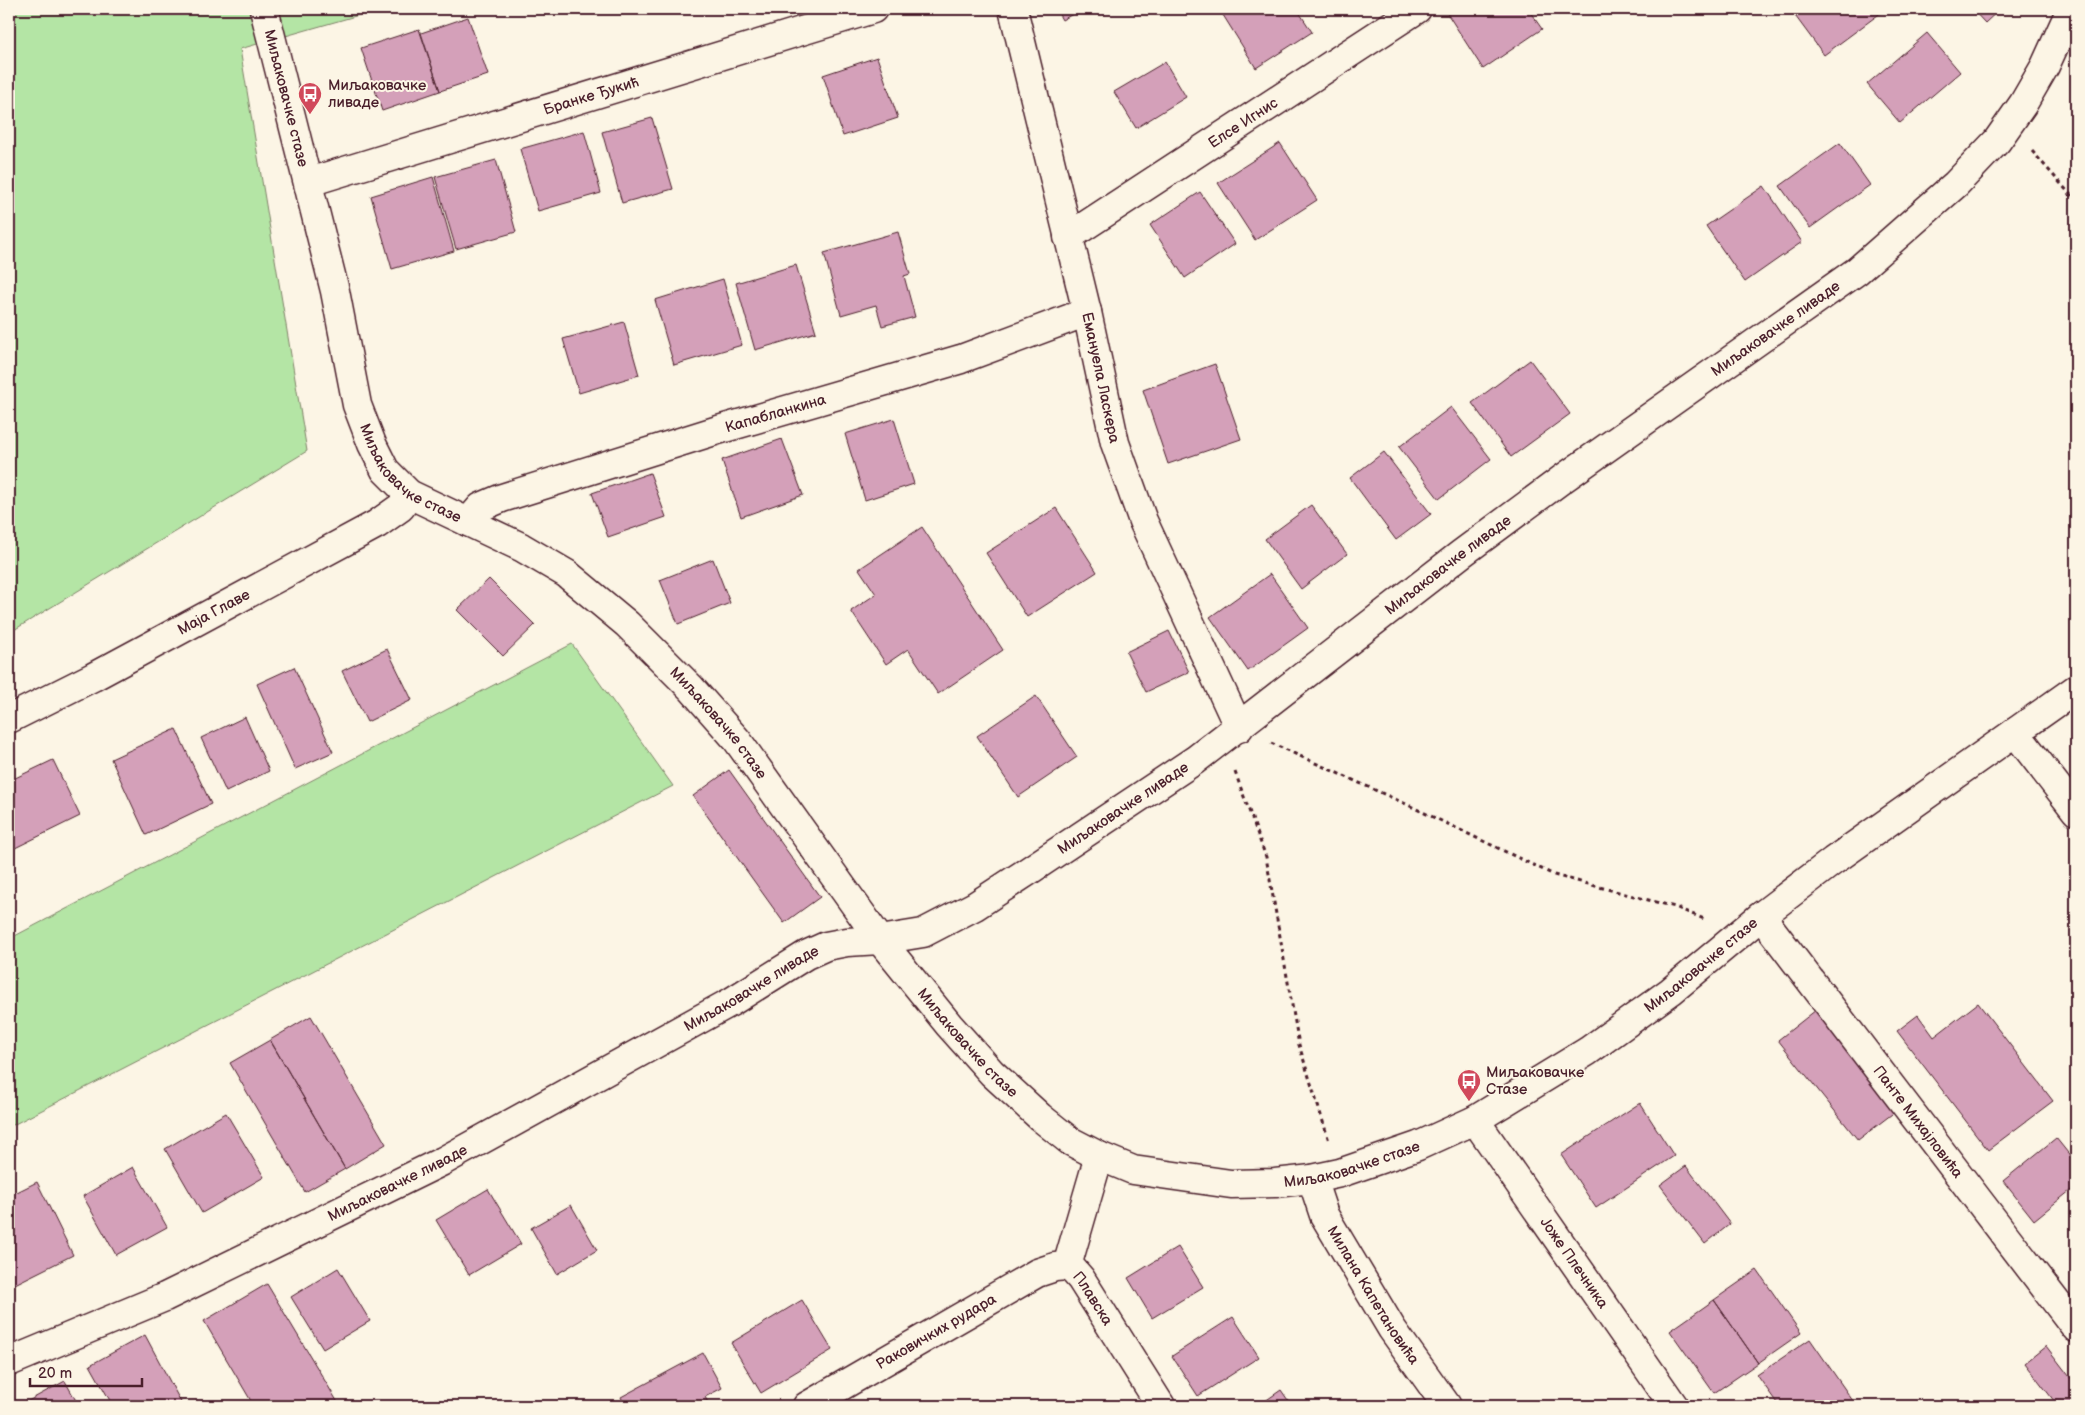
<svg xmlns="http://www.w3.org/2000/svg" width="2085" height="1415" viewBox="0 0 2085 1415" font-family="'Balsamiq Sans',sans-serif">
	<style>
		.green { fill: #b4e5a5; stroke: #7f8268 }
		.building { fill: #d4a0b9; stroke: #4a1f2b }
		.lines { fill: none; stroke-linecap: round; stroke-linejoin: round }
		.minor-casing { stroke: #4a1f2b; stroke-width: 31 }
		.path { stroke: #4a1f2b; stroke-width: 3; stroke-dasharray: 4 4; stroke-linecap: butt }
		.minor { stroke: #fcf5e5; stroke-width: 28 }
		.labels { text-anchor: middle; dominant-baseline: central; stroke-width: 4; stroke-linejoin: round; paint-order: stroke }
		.poi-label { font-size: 15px; fill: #4a1f2b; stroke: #fcf5e5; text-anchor: start }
		.street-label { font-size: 15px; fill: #4a1f2b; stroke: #fcf5e5 }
	</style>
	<rect width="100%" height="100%" fill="#fcf5e5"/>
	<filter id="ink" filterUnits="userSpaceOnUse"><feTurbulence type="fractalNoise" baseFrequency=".02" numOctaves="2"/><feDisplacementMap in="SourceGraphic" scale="10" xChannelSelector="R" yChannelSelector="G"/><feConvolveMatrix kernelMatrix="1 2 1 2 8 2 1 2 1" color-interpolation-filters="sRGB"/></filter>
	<g filter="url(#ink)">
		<path class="green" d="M 9,9 L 380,9 L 240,49 L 307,451 L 9,633 Z
			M 572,644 L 673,786 L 9,1127 L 9,939 Z"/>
		<path class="building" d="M 1056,9 L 1082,9 L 1062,20 Z
			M 1232,9 L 1297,9 L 1312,32 L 1256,68 L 1223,15 Z
			M 1447,9 L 1528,9 L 1542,29 L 1483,69 L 1445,10 Z
			M 1790,9 L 1886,9 L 1824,55 Z
			M 1972,9 L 2000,9 L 1985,23 Z
			M 468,17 L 488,75 L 440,91 L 421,33 Z
			M 419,29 L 440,91 L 382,111 L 361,48 Z
			M 1927,33 L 1960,72 L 1900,123 L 1867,84 Z
			M 877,57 L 898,118 L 843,136 L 823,75 Z
			M 1165,62 L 1186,97 L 1136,128 L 1114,92 Z
			M 652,118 L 673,189 L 622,203 L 602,132 Z
			M 584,131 L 601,193 L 538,211 L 520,149 Z
			M 1280,143 L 1317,200 L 1255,240 L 1218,183 Z
			M 1840,143 L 1870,185 L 1810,228 L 1780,186 Z
			M 496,160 L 516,232 L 456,249 L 435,177 Z
			M 433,177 L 454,251 L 392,269 L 371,196 Z
			M 1764,186 L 1802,242 L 1745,282 L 1706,226 Z
			M 1200,192 L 1235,244 L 1185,278 L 1150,225 Z
			M 898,232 L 910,274 L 904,276 L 915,317 L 882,326 L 876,305 L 841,315 L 824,253 Z
			M 796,265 L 816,332 L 755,350 L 736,283 Z
			M 723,279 L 742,345 L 674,365 L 655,300 Z
			M 624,322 L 639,375 L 579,393 L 563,339 Z
			M 1530,360 L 1570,414 L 1511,457 L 1472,403 Z
			M 1215,364 L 1241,439 L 1168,464 L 1143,390 Z
			M 1451,407 L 1491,459 L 1439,499 L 1399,447 Z
			M 894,419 L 914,484 L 865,500 L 845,434 Z
			M 782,439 L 803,495 L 741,517 L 722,460 Z
			M 1384,452 L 1431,514 L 1396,540 L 1350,478 Z
			M 650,473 L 666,517 L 608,537 L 592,493 Z
			M 1311,505 L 1347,554 L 1301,589 L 1265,539 Z
			M 1056,508 L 1097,572 L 1027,617 L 986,553 Z
			M 922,527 L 1003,650 L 938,694 L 908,649 L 886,664 L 851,611 L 876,594 L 859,569 Z
			M 713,559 L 730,603 L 678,624 L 660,580 Z
			M 1270,574 L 1308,628 L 1248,671 L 1210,617 Z
			M 489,579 L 535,625 L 503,656 L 457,610 Z
			M 1169,631 L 1189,672 L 1146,692 L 1126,652 Z
			M 387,649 L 412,700 L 367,722 L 342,671 Z
			M 294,667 L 333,752 L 295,769 L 257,684 Z
			M 1036,696 L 1077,757 L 1018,797 L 977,736 Z
			M 245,717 L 269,771 L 226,792 L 201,738 Z
			M 176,729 L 211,804 L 146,835 L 111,759 Z
			M 53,760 L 80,816 L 9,851 L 9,781 Z
			M 729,770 L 820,897 L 784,923 L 693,796 Z
			M 1978,1003 L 2053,1101 L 1988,1150 L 1897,1031 L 1918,1015 L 1934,1037 Z
			M 1816,1010 L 1896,1111 L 1858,1140 L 1778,1040 Z
			M 311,1016 L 386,1144 L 345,1169 L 270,1040 Z
			M 270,1040 L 345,1169 L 305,1192 L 230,1063 Z
			M 1640,1103 L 1674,1156 L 1596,1208 L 1561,1155 Z
			M 226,1113 L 264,1177 L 202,1213 L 165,1149 Z
			M 2056,1138 L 2076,1163 L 2076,1186 L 2034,1220 L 2003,1181 Z
			M 1686,1166 L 1730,1224 L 1705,1244 L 1660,1185 Z
			M 133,1167 L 167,1227 L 116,1255 L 83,1196 Z
			M 37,1182 L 73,1255 L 9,1287 L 9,1196 Z
			M 488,1189 L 521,1244 L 469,1275 L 436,1220 Z
			M 571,1205 L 597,1250 L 557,1274 L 531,1228 Z
			M 1178,1247 L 1203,1287 L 1152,1318 L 1128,1278 Z
			M 338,1268 L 370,1321 L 323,1349 L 291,1297 Z
			M 1757,1270 L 1801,1333 L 1758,1363 L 1714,1300 Z
			M 267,1284 L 340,1406 L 254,1406 L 204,1321 Z
			M 802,1300 L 832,1350 L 761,1393 L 731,1343 Z
			M 1714,1300 L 1758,1363 L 1714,1393 L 1670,1331 Z
			M 1233,1317 L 1259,1357 L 1198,1396 L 1172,1356 Z
			M 145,1335 L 183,1406 L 113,1406 L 90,1365 Z
			M 1810,1339 L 1853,1401 L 1846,1406 L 1779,1406 L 1757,1375 Z
			M 2046,1346 L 2076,1385 L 2076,1406 L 2058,1406 L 2025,1363 Z
			M 703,1353 L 722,1388 L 705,1397 L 710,1406 L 625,1406 L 621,1397 Z
			M 65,1381 L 79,1406 L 19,1406 Z
			M 1281,1390 L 1292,1406 L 1258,1406 Z"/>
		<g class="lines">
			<g class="minor-casing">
				<g id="minor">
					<path id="s1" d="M 264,9 L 335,291 L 357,405 L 372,444 L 385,470 L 409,494 L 521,547 L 567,574 L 627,624 L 691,688 L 737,740 L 880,940 L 949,1025 L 992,1073 L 1040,1117 L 1070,1141 L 1099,1156 L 1133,1170 L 1231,1184 L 1275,1183 L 1312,1179 L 1340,1173 L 1418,1146 L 1475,1120 L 1588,1051 L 1671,991 L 1761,916 L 1833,861 L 2076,689"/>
					<path id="s2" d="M 1013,9 L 1087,312 L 1115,443 L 1143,521 L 1239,728"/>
					<path id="s3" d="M 309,182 L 873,9"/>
					<path id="s4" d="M 1068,237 L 1417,9"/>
					<path id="s5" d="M 468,522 L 481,507 L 502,498 L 718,430 L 961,359 L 1087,312"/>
					<path id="s6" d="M 9,719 L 93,677 L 377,524 L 401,507 L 409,494"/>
					<path d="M 2015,732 L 2076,811"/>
					<path id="s7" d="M 1761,916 L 2076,1328"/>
					<path id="s8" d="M 1475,1120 L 1674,1406"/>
					<path id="s9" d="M 1312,1179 L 1324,1215 L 1392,1329 L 1447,1406"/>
					<path id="s10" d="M 1067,1266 L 1074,1271 L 1081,1279 L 1161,1406"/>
					<path d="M 1067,1266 L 1099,1156"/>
					<path id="s11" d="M 9,1362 L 165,1297 L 443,1161 L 731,1002 L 806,955 L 826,946 L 847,942 L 880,940 L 923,933 L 975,906 L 1027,872 L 1195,760 L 1461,554 L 1561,480 L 1857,271 L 1956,184 L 1997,141 L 2023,104 L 2045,66 L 2071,9"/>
					<path id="s12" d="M 807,1406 L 1037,1273 L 1055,1267 L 1067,1266"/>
				</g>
			</g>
			<path class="path" d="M 2032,151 L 2076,201
				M 1271,743 L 1406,804 L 1554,875 L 1675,907 L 1704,919
				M 1235,772 L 1266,857 L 1299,1045 L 1329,1141"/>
			<use href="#minor" class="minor"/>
		</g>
	</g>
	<defs>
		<g id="bus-pin" transform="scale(1.25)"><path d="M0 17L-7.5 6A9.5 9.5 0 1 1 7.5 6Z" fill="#d1495b" stroke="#fcf5e5"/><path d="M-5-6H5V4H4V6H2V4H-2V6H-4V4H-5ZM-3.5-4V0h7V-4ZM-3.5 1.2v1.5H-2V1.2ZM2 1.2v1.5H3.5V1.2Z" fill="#fff"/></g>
	</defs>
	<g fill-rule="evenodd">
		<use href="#bus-pin" x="310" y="94"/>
		<use href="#bus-pin" x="1469" y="1081"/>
	</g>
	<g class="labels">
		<g class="poi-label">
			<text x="328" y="85">Миљаковачке<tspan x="328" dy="17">ливаде</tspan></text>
			<text x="1486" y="1072">Миљаковачке<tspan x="1486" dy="17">Стазе</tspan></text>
		</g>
		<g class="street-label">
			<text stroke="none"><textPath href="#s3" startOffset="295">Бранке Ђукић</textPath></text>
			<text stroke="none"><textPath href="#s1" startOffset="92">Миљаковачке стазе</textPath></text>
			<text stroke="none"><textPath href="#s4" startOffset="209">Елсе Игнис</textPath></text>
			<text stroke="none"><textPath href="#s11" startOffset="2062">Миљаковачке ливаде</textPath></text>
			<text stroke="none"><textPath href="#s2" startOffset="379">Емануела Ласкера</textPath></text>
			<text stroke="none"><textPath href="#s5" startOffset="329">Капабланкина</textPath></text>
			<text stroke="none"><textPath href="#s1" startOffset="498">Миљаковачке стазе</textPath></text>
			<text stroke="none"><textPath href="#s11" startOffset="1658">Миљаковачке ливаде</textPath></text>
			<text stroke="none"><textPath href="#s6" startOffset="231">Маја Главе</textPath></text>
			<text stroke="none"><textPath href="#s1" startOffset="902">Миљаковачке стазе</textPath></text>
			<text stroke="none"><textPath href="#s11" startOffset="1252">Миљаковачке ливаде</textPath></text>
			<text stroke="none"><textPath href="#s1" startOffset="2148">Миљаковачке стазе</textPath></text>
			<text stroke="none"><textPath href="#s11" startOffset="832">Миљаковачке ливаде</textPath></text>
			<text stroke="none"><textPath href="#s1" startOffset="1308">Миљаковачке стазе</textPath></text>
			<text stroke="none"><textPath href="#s7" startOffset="259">Панте Михајловића</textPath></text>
			<text stroke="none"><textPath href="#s1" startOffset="1742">Миљаковачке стазе</textPath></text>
			<text stroke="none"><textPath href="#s11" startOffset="428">Миљаковачке ливаде</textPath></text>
			<text stroke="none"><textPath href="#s8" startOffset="174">Јоже Плечника</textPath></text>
			<text stroke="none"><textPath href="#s9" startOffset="132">Милана Капетановића</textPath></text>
			<text stroke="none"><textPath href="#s10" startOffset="42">Плавска</textPath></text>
			<text stroke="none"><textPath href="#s12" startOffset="149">Раковичких рудара</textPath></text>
		</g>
	</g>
	<rect width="2085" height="1415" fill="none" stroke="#fcf5e5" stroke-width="30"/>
	<rect x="15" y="15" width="2055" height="1385" fill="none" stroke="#4a1f2b" stroke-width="2" filter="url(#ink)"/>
	<path d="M30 1378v8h112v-8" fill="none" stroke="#4a1f2b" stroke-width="2.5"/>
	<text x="38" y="1378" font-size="15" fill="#4a1f2b" stroke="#fcf5e5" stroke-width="4" paint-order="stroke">20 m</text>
</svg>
